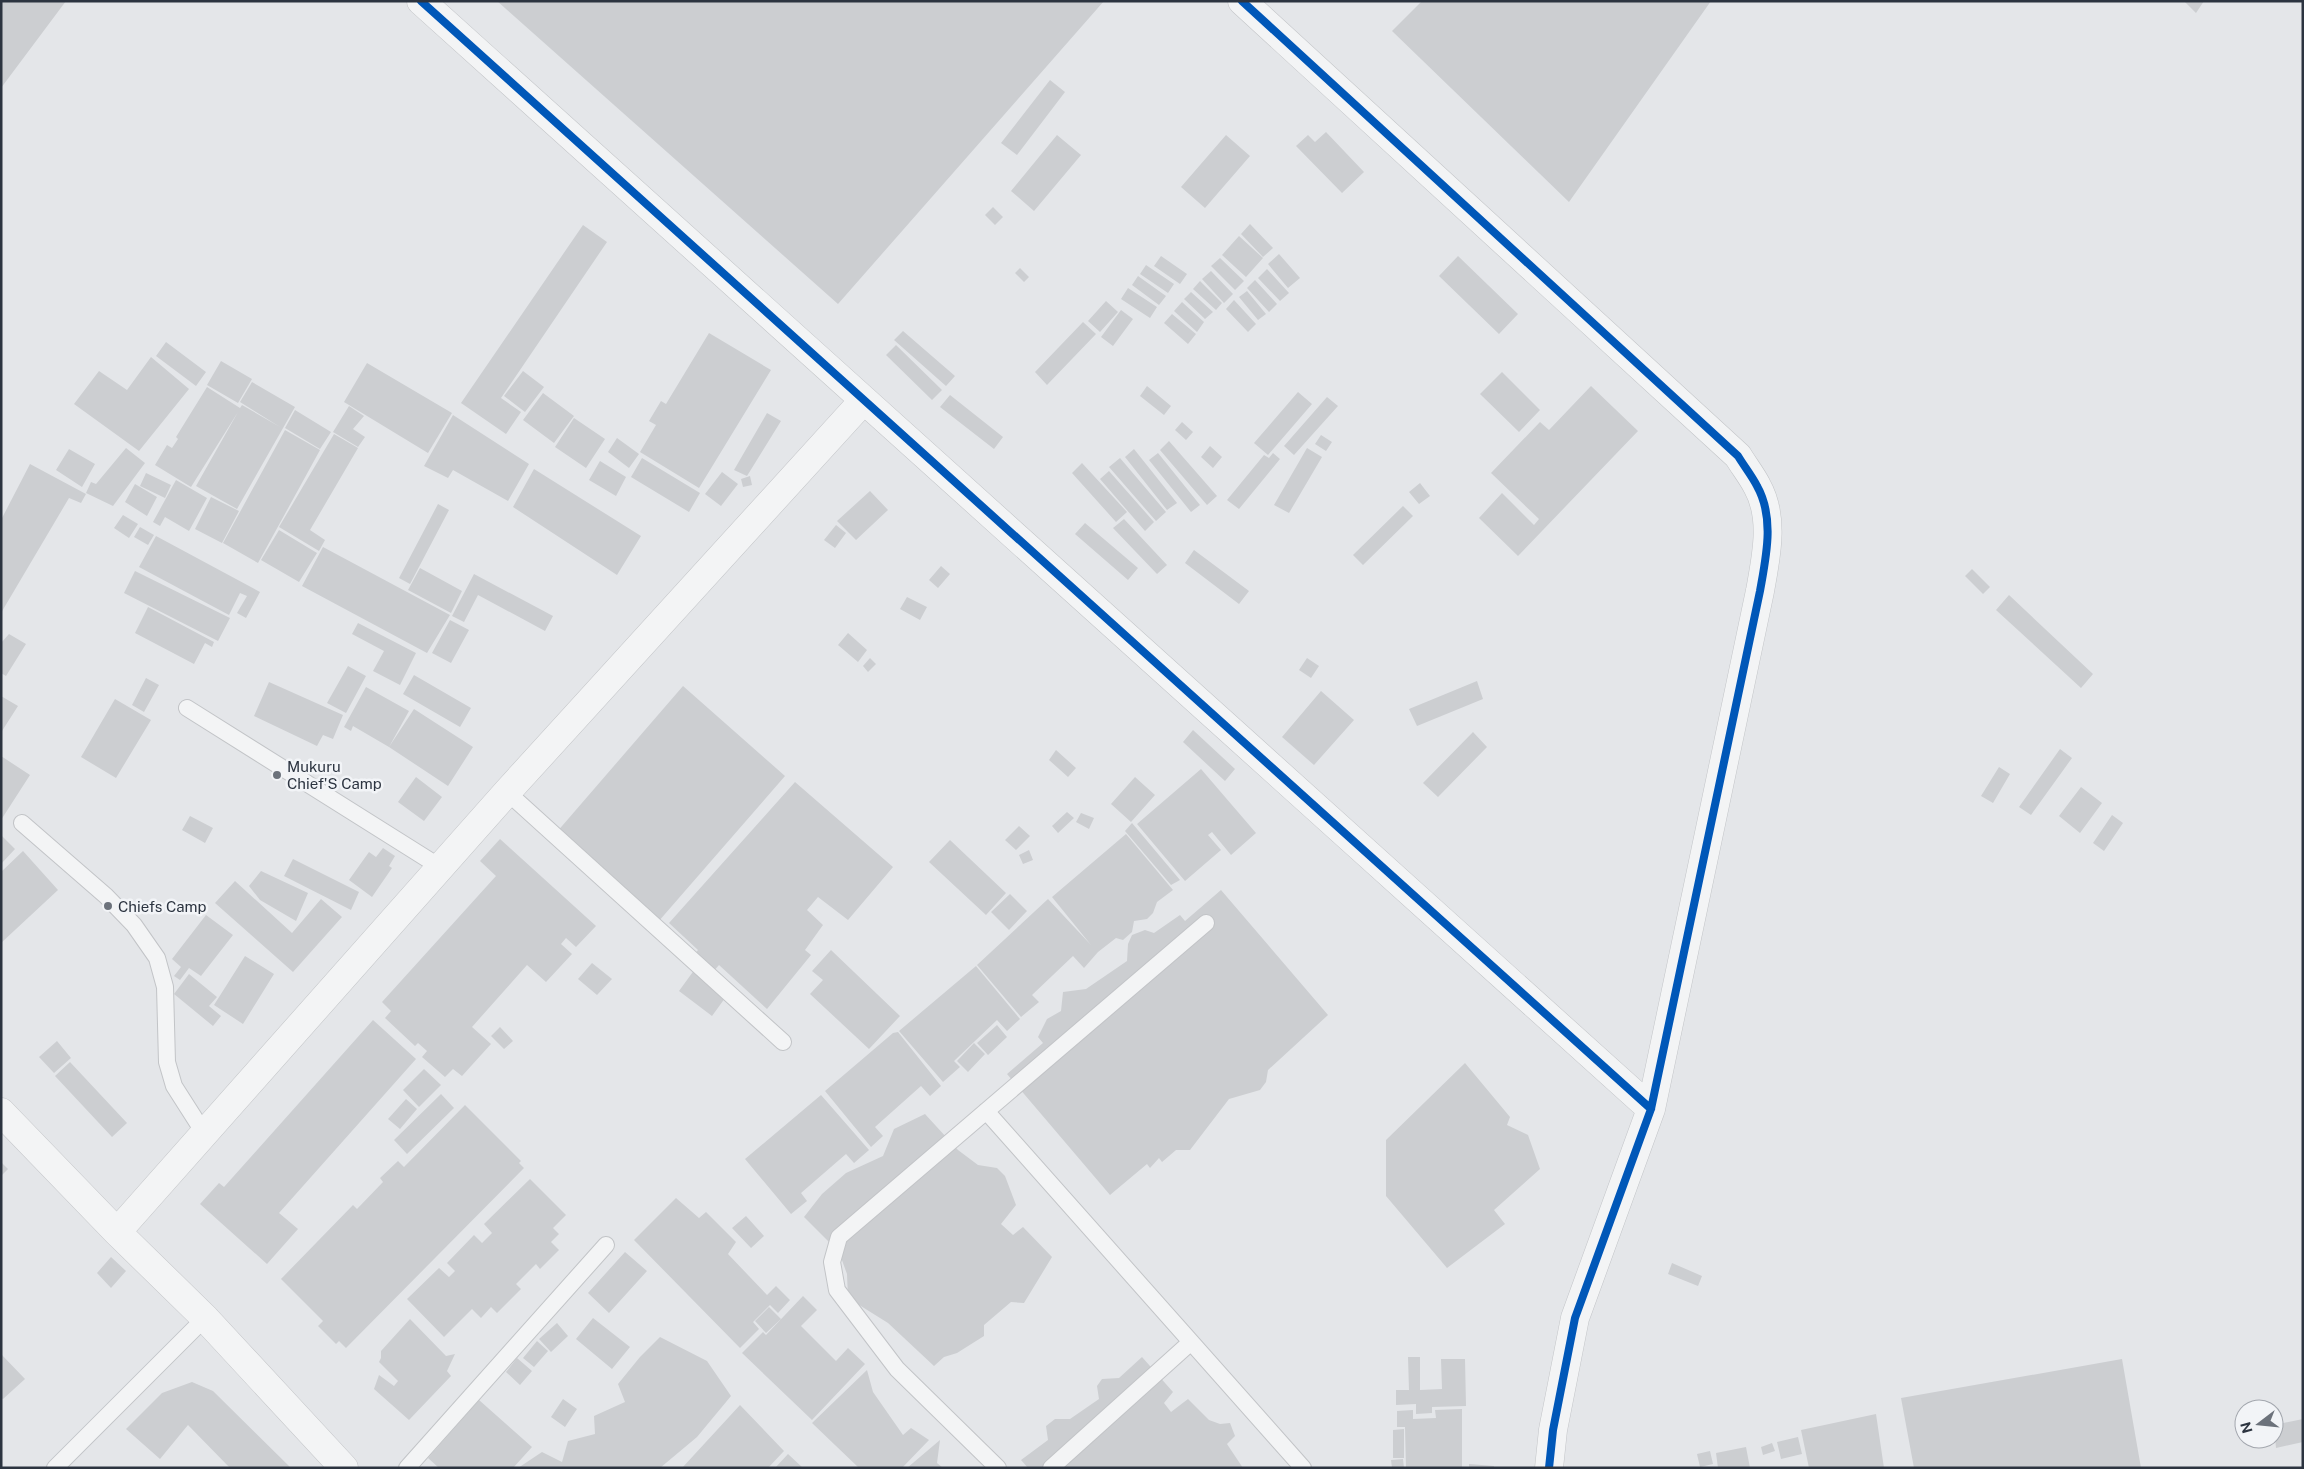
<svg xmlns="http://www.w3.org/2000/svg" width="2304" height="1469" viewBox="0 0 2304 1469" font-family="'Public Sans',sans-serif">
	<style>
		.building { fill: #ccced1 }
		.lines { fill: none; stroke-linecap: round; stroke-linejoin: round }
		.service-casing { stroke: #c2c4c7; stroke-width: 18 }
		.minor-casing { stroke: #c2c4c7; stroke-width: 29 }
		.service { stroke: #f3f4f5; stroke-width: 16 }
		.minor { stroke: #f3f4f5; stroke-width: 28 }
		.cycleway-casing { stroke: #f2f4f7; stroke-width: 11 }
		.cycleway { stroke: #0057b8; stroke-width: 8 }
		.poi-dot { fill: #6c727b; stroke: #f2f4f7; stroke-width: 2 }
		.labels { text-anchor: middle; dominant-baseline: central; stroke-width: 5; stroke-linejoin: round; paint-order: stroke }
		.poi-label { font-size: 15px; fill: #2c3440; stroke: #f2f4f7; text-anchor: start }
	</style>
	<rect width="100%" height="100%" fill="#e4e6e9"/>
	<path class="building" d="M 1,1 L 66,1 L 1,88 Z
		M 497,1 L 1104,1 L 838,304 Z
		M 1422,1 L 1711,1 L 1569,202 L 1392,31 Z
		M 2184,1 L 2204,1 L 2196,13 Z
		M 1050,80 L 1065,92 L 1017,155 L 1001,143 Z
		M 1326,132 L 1364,172 L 1342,193 L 1296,146 L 1308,135 L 1315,142 Z
		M 1057,135 L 1081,155 L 1034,211 L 1011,191 Z
		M 1226,135 L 1250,156 L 1205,208 L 1181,187 Z
		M 993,207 L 1003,217 L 995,225 L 985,215 Z
		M 1250,224 L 1273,248 L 1263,257 L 1241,234 Z
		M 583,225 L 607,242 L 501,398 L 521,412 L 506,434 L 461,403 Z
		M 1239,236 L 1263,258 L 1246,277 L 1222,255 Z
		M 1279,254 L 1300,278 L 1288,288 L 1268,264 Z
		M 1161,256 L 1187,274 L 1180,284 L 1154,266 Z
		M 1458,256 L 1518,314 L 1499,334 L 1439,276 Z
		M 1220,258 L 1244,281 L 1235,290 L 1211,266 Z
		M 1146,265 L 1174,284 L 1168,293 L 1140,274 Z
		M 1020,268 L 1029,277 L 1024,282 L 1015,273 Z
		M 1267,269 L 1289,293 L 1280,301 L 1258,278 Z
		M 1211,271 L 1233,294 L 1224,303 L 1202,279 Z
		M 1138,276 L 1166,296 L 1159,305 L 1132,285 Z
		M 1255,280 L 1277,304 L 1269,312 L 1247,288 Z
		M 1200,281 L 1222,303 L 1216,310 L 1193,289 Z
		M 1128,288 L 1157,307 L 1150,318 L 1121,299 Z
		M 1247,291 L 1266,314 L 1258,320 L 1239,297 Z
		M 1191,292 L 1213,312 L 1205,319 L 1184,299 Z
		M 1234,300 L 1256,324 L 1248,332 L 1226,309 Z
		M 1106,301 L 1118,312 L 1100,332 L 1088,321 Z
		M 1182,302 L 1204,322 L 1197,332 L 1174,311 Z
		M 1121,310 L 1133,319 L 1113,346 L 1101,337 Z
		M 1172,314 L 1196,334 L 1188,344 L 1164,323 Z
		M 1083,322 L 1096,334 L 1047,385 L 1035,372 Z
		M 903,331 L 955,376 L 946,386 L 894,340 Z
		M 709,333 L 771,370 L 699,488 L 640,452 L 656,425 L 649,421 L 661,401 L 666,404 Z
		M 166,342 L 206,372 L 196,386 L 156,356 Z
		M 896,345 L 942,390 L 932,400 L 886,355 Z
		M 151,357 L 189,389 L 139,451 L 74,404 L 99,371 L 127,390 Z
		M 221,361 L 252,379 L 238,403 L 207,385 Z
		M 367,363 L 452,413 L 428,453 L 344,402 Z
		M 523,371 L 544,387 L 525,412 L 504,396 Z
		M 1502,372 L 1540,410 L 1519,432 L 1480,394 Z
		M 252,382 L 295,407 L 237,509 L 196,486 L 238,412 L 191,487 L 155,465 L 167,445 L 172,448 L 178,439 L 176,437 L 207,387 L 240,408 L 242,405 L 280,427 L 240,402 Z
		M 1147,386 L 1171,406 L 1164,415 L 1140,396 Z
		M 1591,386 L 1638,431 L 1518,556 L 1479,518 L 1502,493 L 1534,525 L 1539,519 L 1491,473 L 1540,422 L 1549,430 Z
		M 1298,392 L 1312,404 L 1268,455 L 1254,443 Z
		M 543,393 L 574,416 L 554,443 L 523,420 Z
		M 950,395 L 1003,437 L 994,449 L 940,407 Z
		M 1327,397 L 1338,406 L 1294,455 L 1284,446 Z
		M 349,406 L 364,416 L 353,429 L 365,437 L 358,447 L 333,432 Z
		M 295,410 L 331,432 L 320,449 L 285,428 Z
		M 767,413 L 781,421 L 747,476 L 734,470 Z
		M 453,415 L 529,464 L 508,501 L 453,470 L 448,478 L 424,466 Z
		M 574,418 L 605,439 L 586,468 L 555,447 Z
		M 1182,422 L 1193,432 L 1186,440 L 1175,430 Z
		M 285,430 L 320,450 L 258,563 L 223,543 Z
		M 334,434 L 358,448 L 310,530 L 325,540 L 319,551 L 279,527 Z
		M 1321,435 L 1332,442 L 1326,451 L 1315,444 Z
		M 617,438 L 639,454 L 629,468 L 608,452 Z
		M 1169,441 L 1217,496 L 1207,505 L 1160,450 Z
		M 1210,446 L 1222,457 L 1213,468 L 1201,457 Z
		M 126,448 L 145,463 L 113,506 L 86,493 L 91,482 L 96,484 Z
		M 1307,448 L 1322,457 L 1289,513 L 1274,505 Z
		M 69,449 L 95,464 L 82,487 L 56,470 Z
		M 1134,449 L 1177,503 L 1167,510 L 1125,457 Z
		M 1158,453 L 1200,505 L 1191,512 L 1149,460 Z
		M 1273,453 L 1280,459 L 1239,509 L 1227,500 L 1264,455 L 1269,458 Z
		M 642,458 L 700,493 L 689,512 L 631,477 Z
		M 1120,458 L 1166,512 L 1156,521 L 1109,467 Z
		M 600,461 L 626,477 L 616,496 L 589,480 Z
		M 1082,463 L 1127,512 L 1116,522 L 1072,473 Z
		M 30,464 L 86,494 L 81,503 L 69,498 L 1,613 L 1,520 Z
		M 534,469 L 641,536 L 617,575 L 513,507 Z
		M 1109,471 L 1154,522 L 1145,531 L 1100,479 Z
		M 722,472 L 738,484 L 721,506 L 705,494 Z
		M 146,473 L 171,485 L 165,498 L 140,486 Z
		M 750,476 L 752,485 L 743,487 L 741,479 Z
		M 176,480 L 207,498 L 189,531 L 165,517 L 160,526 L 153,522 Z
		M 1420,483 L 1430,496 L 1419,504 L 1409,492 Z
		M 135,484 L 157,497 L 147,516 L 125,502 Z
		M 870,491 L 888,510 L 856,540 L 837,521 Z
		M 211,497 L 239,511 L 222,543 L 195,529 Z
		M 438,504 L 449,510 L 410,584 L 399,578 Z
		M 1403,506 L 1413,516 L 1363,565 L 1353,555 Z
		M 123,515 L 138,524 L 129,538 L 114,528 Z
		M 1124,519 L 1167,565 L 1157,574 L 1113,528 Z
		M 1085,523 L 1138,568 L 1128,580 L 1075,534 Z
		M 836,525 L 846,533 L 835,548 L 824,540 Z
		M 140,527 L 154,535 L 148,545 L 134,537 Z
		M 279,530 L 317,553 L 299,582 L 261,560 Z
		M 156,536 L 260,592 L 246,618 L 237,613 L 247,596 L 240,593 L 229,615 L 139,567 Z
		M 323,547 L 450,615 L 427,653 L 302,586 Z
		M 1194,550 L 1249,591 L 1239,604 L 1185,563 Z
		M 941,566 L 950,574 L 938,588 L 929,580 Z
		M 420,568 L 462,591 L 451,613 L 408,590 Z
		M 1972,569 L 1990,587 L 1983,594 L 1965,576 Z
		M 135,571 L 230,618 L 218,641 L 124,593 Z
		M 474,574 L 553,616 L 545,631 L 478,595 L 464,622 L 452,616 Z
		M 2009,595 L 2093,674 L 2081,688 L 1996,610 Z
		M 907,597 L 927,607 L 920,620 L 900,609 Z
		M 148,607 L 214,642 L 212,647 L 205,643 L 194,664 L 135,633 Z
		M 450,620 L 469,630 L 451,663 L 432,653 Z
		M 358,623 L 416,653 L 400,685 L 373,671 L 384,651 L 352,634 Z
		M 848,633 L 867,650 L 858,662 L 838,645 Z
		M 9,634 L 26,644 L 6,676 L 1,673 L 1,643 Z
		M 870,658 L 876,664 L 868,672 L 863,666 Z
		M 1307,658 L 1319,666 L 1311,678 L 1299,670 Z
		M 348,666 L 366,676 L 346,713 L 327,703 Z
		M 414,675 L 471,708 L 460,727 L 403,694 Z
		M 146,678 L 159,685 L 144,712 L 132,705 Z
		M 1477,681 L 1483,699 L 1417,726 L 1409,709 Z
		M 269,682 L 343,715 L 333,739 L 323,735 L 317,746 L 254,716 Z
		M 683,686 L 785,776 L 658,922 L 556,833 Z
		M 366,687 L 409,711 L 389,747 L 353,726 L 351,731 L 344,727 Z
		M 1321,691 L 1354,720 L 1314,765 L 1282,737 Z
		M 1,696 L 18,706 L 2,731 L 1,730 Z
		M 115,699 L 151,720 L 116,778 L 81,757 Z
		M 414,709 L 473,747 L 448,786 L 389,747 Z
		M 1193,730 L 1235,769 L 1225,781 L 1183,742 Z
		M 1473,732 L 1487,747 L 1438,797 L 1423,783 Z
		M 2060,749 L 2072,758 L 2031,815 L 2019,807 Z
		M 1056,750 L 1076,768 L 1068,777 L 1049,760 Z
		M 1,756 L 30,775 L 1,820 Z
		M 1999,767 L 2010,774 L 1993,803 L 1981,796 Z
		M 1201,769 L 1256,833 L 1231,855 L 1212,832 L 1208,835 L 1221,850 L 1185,881 L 1137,824 Z
		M 416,777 L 442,797 L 424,821 L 398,802 Z
		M 1135,777 L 1155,795 L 1131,822 L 1111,804 Z
		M 795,782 L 893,867 L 848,920 L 818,897 L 807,910 L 823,925 L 805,950 L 811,955 L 767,1009 L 719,965 L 712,973 L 693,956 L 698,950 L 669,923 Z
		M 2081,787 L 2102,803 L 2080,833 L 2059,816 Z
		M 1067,812 L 1074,818 L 1058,833 L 1052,826 Z
		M 1081,813 L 1094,818 L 1089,829 L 1076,822 Z
		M 2112,815 L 2123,823 L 2104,851 L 2093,843 Z
		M 190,816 L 213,828 L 205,843 L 182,830 Z
		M 1132,823 L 1180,880 L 1171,885 L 1125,831 Z
		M 1019,826 L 1030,836 L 1016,850 L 1005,840 Z
		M 1126,834 L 1173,890 L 1157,902 L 1153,913 L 1147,919 L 1134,921 L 1132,932 L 1123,940 L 1116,938 L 1098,952 L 1084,968 L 1073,956 L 1032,995 L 1039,1002 L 1021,1017 L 977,965 L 1048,899 L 1091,945 L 1052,897 Z
		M 1,835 L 15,849 L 1,864 Z
		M 500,839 L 596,926 L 576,947 L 566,938 L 561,944 L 572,954 L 546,982 L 527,965 L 472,1027 L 491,1044 L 462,1076 L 453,1069 L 445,1077 L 422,1057 L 427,1051 L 418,1043 L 415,1046 L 385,1018 L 391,1011 L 382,1002 L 496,876 L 480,861 Z
		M 950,840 L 1006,893 L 986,915 L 929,862 Z
		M 383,848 L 395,856 L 389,866 L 392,868 L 372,897 L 349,880 L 369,852 L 376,857 Z
		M 1029,850 L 1033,860 L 1023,864 L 1019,855 Z
		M 23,851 L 58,890 L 1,943 L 1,872 Z
		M 293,859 L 359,892 L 351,910 L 284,876 Z
		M 261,871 L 308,893 L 296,921 L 260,900 L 249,886 Z
		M 235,881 L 292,933 L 321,899 L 342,917 L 293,972 L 215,903 Z
		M 1221,890 L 1328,1015 L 1268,1070 L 1266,1082 L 1260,1090 L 1229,1099 L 1190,1150 L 1176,1150 L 1162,1162 L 1159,1158 L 1150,1168 L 1147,1164 L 1110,1195 L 1007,1074 L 1043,1043 L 1038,1037 L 1047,1019 L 1061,1011 L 1063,992 L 1086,989 L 1127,961 L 1128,944 L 1132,935 L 1145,930 L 1154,933 L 1180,915 L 1185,921 Z
		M 1010,894 L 1027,911 L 1009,930 L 991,912 Z
		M 206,915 L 233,935 L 201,976 L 189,968 L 180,980 L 174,976 L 181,967 L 172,959 Z
		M 831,950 L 900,1016 L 869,1049 L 810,994 L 823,980 L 812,971 Z
		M 245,956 L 274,974 L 243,1024 L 214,1005 Z
		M 592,963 L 612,979 L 597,995 L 578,979 Z
		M 976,966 L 1020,1019 L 1007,1031 L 997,1020 L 954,1061 L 960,1067 L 943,1082 L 899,1031 Z
		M 695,969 L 728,994 L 712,1016 L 679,991 Z
		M 189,974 L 217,997 L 209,1006 L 221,1016 L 213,1026 L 174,994 Z
		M 373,1020 L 416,1059 L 279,1213 L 298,1229 L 267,1264 L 200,1204 L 219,1183 L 224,1187 Z
		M 997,1025 L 1007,1037 L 988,1055 L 977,1043 Z
		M 500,1027 L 513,1041 L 504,1049 L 491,1036 Z
		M 898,1032 L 941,1086 L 930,1096 L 921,1086 L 875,1127 L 883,1136 L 871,1147 L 825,1091 L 893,1033 Z
		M 57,1041 L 71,1058 L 54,1073 L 39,1057 Z
		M 974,1043 L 985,1054 L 968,1072 L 957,1061 Z
		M 70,1062 L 127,1123 L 112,1137 L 55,1076 Z
		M 1465,1063 L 1510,1117 L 1507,1125 L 1528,1135 L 1540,1169 L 1494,1210 L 1505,1224 L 1447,1268 L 1386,1196 L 1386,1140 Z
		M 424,1069 L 441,1085 L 419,1107 L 403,1090 Z
		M 441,1094 L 454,1108 L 407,1154 L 394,1140 Z
		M 821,1095 L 869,1150 L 854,1163 L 846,1154 L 801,1193 L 807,1201 L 791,1214 L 745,1159 Z
		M 406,1099 L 417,1109 L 400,1129 L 388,1119 Z
		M 465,1105 L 521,1161 L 519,1163 L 524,1168 L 346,1348 L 339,1341 L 336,1344 L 318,1326 L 323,1321 L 281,1279 L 353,1205 L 357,1209 L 383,1182 L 380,1178 L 398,1161 L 404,1167 Z
		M 925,1114 L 958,1150 L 978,1165 L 997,1168 L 1005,1176 L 1016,1205 L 1001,1224 L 1013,1235 L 1023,1227 L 1052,1257 L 1024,1303 L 1011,1302 L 984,1325 L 984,1336 L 957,1353 L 944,1357 L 934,1366 L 888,1323 L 848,1298 L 847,1274 L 839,1252 L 804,1217 L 822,1194 L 846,1173 L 883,1156 L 894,1129 Z
		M 1,1162 L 8,1169 L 1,1176 Z
		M 530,1179 L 566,1215 L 553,1228 L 559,1234 L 551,1242 L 559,1250 L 540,1269 L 536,1264 L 516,1284 L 521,1289 L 497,1313 L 491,1307 L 481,1318 L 472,1309 L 444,1337 L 407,1299 L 439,1268 L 449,1277 L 455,1271 L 447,1263 L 474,1235 L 482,1243 L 492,1233 L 484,1224 Z
		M 676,1198 L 699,1218 L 706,1212 L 736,1242 L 728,1254 L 767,1295 L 776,1286 L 790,1300 L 778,1313 L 770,1305 L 753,1322 L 759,1329 L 740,1348 L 634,1240 Z
		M 746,1216 L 764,1236 L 751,1248 L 732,1228 Z
		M 625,1252 L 647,1271 L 609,1313 L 588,1293 Z
		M 111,1257 L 126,1271 L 111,1288 L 97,1273 Z
		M 1672,1263 L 1702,1276 L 1698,1286 L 1668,1274 Z
		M 803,1296 L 817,1310 L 801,1326 L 836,1361 L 848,1348 L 865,1364 L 812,1420 L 742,1353 L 763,1332 L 766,1335 Z
		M 769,1307 L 781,1319 L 766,1333 L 755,1321 Z
		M 593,1318 L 630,1347 L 612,1369 L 576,1339 Z
		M 410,1319 L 446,1356 L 455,1354 L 447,1371 L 451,1376 L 409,1420 L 374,1389 L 379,1375 L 394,1386 L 398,1381 L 379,1362 L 381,1358 L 381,1351 Z
		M 557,1323 L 568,1336 L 551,1352 L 539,1339 Z
		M 660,1337 L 707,1361 L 731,1396 L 697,1437 L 660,1468 L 518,1468 L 542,1452 L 562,1462 L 568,1441 L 595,1434 L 594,1416 L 625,1402 L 618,1384 L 640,1357 Z
		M 537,1341 L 548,1351 L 534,1367 L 523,1358 Z
		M 1,1354 L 25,1379 L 3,1399 L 1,1398 Z
		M 1142,1357 L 1173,1392 L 1164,1403 L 1171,1412 L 1188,1399 L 1209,1420 L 1220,1424 L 1230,1423 L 1235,1436 L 1227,1444 L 1243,1468 L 1028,1468 L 1021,1460 L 1048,1440 L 1046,1426 L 1055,1419 L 1070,1419 L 1099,1399 L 1097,1386 L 1102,1379 L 1119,1378 Z
		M 1408,1357 L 1420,1357 L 1420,1390 L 1442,1389 L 1441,1359 L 1465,1359 L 1466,1406 L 1432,1407 L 1432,1413 L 1416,1414 L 1416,1404 L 1396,1405 L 1396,1390 L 1409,1390 Z
		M 517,1358 L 532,1371 L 520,1385 L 506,1372 Z
		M 2122,1359 L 2141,1468 L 1914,1468 L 1901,1398 Z
		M 867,1370 L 873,1392 L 903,1435 L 911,1428 L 929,1440 L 902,1468 L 859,1468 L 812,1423 Z
		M 192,1382 L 213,1391 L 291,1468 L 230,1468 L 188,1425 L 160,1459 L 126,1429 L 162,1393 Z
		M 563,1399 L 577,1409 L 565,1427 L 551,1417 Z
		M 479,1400 L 532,1447 L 513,1468 L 439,1468 L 428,1458 Z
		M 740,1405 L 784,1451 L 768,1468 L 682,1468 Z
		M 1462,1409 L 1462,1468 L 1406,1468 L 1405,1427 L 1397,1427 L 1397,1411 L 1413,1410 L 1413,1419 L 1436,1418 L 1435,1410 Z
		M 1876,1414 L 1884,1468 L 1809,1468 L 1801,1430 Z
		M 2303,1419 L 2303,1442 L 2276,1448 L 2274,1425 Z
		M 1404,1429 L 1404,1458 L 1393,1458 L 1393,1430 Z
		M 1798,1437 L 1802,1454 L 1781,1459 L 1777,1442 Z
		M 940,1440 L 937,1463 L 943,1468 L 907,1468 Z
		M 1772,1443 L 1775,1451 L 1763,1455 L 1761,1447 Z
		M 1746,1447 L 1750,1468 L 1718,1468 L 1716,1453 Z
		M 1710,1451 L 1713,1464 L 1700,1467 L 1697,1454 Z
		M 788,1454 L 803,1468 L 775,1468 Z
		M 1403,1459 L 1404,1468 L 1392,1468 L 1391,1460 Z
		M 1469,1464 L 1494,1466 L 1494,1468 L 1469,1468 Z"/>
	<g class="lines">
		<g class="service-casing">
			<path id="service" d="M 187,708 L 440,867
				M 507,792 L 783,1042
				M 22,823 L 106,896 L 134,925 L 157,958 L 165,987 L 167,1062 L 174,1086 L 204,1133
				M 986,1111 L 1303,1468
				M 55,1468 L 205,1318
				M 407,1468 L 606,1245
				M 998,1468 L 897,1369 L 837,1290 L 832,1262 L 839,1237 L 1206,923
				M 1051,1468 L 1191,1342"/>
		</g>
		<g class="minor-casing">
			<path id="minor" d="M 421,1 L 1651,1109
				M 1242,1 L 1738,456 C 1744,466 1752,476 1757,486 C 1775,518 1766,557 1760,591 L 1651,1109 L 1575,1318 L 1553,1430 L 1549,1468
				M 1,1112 L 117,1232 L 205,1318 L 344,1468
				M 117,1232 L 507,792 L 863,401"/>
		</g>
		<use href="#service" class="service"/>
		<use href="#minor" class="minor"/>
		<g class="cycleway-casing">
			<path id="cycleway" d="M 421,1 L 1651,1109
				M 1242,1 L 1738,456 C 1744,466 1752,476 1757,486 C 1775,518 1766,557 1760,591 L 1651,1109 L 1575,1318 L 1553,1430 L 1549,1468"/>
		</g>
		<use href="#cycleway" class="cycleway"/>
	</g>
	<g class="poi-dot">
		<circle cx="277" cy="775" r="5"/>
		<circle cx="108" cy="906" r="5"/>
	</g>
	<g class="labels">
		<g class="poi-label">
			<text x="287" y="766">Mukuru<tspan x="287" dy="17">Chief'S Camp</tspan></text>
			<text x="118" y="906">Chiefs Camp</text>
		</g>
	</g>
	<rect width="2304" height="1469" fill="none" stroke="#2c3440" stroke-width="5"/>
	<g transform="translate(2259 1424) rotate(254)"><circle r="24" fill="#f2f4f7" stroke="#a3a7ae"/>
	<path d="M0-4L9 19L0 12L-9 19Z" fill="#6c727b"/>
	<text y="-8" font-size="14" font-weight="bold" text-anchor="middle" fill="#2c3440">N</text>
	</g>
</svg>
